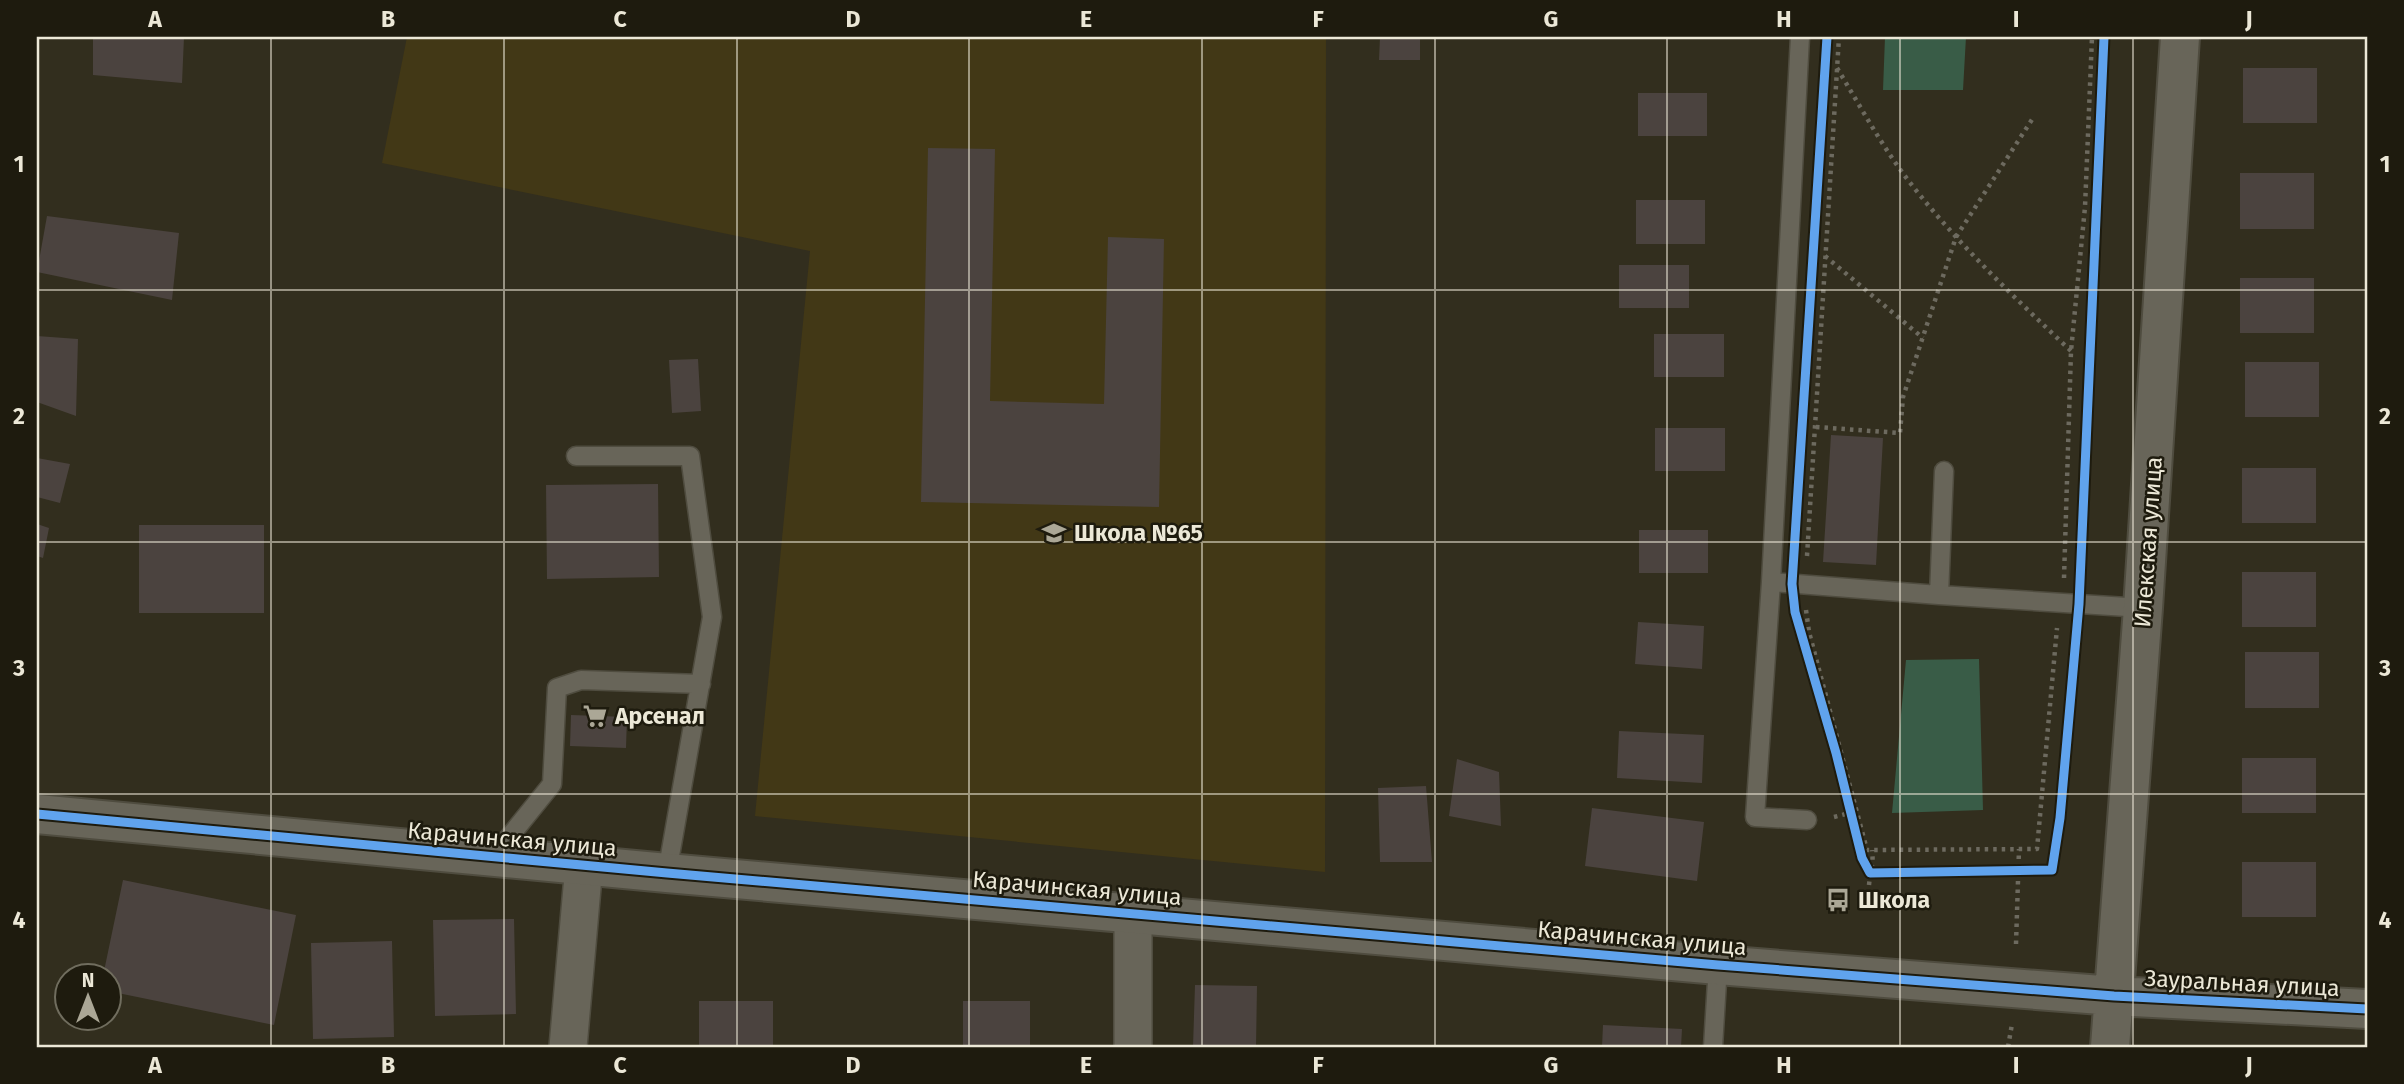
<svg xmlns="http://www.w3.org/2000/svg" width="2404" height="1084" viewBox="0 0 2404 1084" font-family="'Fira Sans',sans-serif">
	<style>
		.built { fill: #423816 }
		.pitch { fill: #395c47 }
		.building { fill: #4b433f }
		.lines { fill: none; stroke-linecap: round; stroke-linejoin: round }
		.lane-casing { stroke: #4f4c3f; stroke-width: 21 }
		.street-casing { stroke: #4f4c3f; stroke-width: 40 }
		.secondary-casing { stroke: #4f4c3f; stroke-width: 42 }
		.path { stroke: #6d6a5f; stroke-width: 4.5; stroke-dasharray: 3.5 5; stroke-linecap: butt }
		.lane { stroke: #686559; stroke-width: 18 }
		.street { stroke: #686559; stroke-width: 37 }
		.secondary { stroke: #686559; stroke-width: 38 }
		.cycleway-casing { stroke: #1e1b0e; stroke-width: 13 }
		.cycleway { stroke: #60a3ed; stroke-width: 9 }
		.grid { fill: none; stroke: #ece8d7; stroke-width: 2; stroke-opacity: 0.55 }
		.labels { text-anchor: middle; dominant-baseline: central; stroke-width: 5; stroke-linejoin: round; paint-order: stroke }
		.poi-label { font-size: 23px; font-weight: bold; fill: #ece8d7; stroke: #1e1b0e; text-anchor: start }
		.street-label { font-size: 23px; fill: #ece8d7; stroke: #1e1b0e }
		.neatline { fill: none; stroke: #ece8d7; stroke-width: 2.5 }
		.grid-label { font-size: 23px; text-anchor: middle; font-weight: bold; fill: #ece8d7 }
	</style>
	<rect width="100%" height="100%" fill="#322e1e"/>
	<path class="built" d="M 407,37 L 1326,37 L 1325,872 L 755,816 L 810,251 L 382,163 Z"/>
	<path class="pitch" d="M 1885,37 L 1966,37 L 1963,90 L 1883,90 Z
		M 1979,659 L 1983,810 L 1892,813 L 1906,660 Z"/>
	<path class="building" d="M 93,37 L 184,37 L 182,83 L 93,75 Z
		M 1380,37 L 1420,37 L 1420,60 L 1379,60 Z
		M 2243,68 L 2317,68 L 2317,123 L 2243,123 Z
		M 1638,93 L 1707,93 L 1707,136 L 1638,136 Z
		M 928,148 L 995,149 L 990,401 L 1104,404 L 1108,237 L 1164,239 L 1159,507 L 921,502 Z
		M 2240,173 L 2314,173 L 2314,229 L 2240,229 Z
		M 1636,200 L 1705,200 L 1705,244 L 1636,244 Z
		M 47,216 L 179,233 L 172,300 L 37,272 Z
		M 1619,265 L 1689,265 L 1689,308 L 1619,308 Z
		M 2240,278 L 2314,278 L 2314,333 L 2240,333 Z
		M 1654,334 L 1724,334 L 1724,377 L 1654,377 Z
		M 37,336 L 78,339 L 76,416 L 37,402 Z
		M 698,359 L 701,411 L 672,413 L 669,360 Z
		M 2245,362 L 2319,362 L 2319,417 L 2245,417 Z
		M 1655,428 L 1725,428 L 1725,471 L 1655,471 Z
		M 1831,435 L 1883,438 L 1876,565 L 1823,562 Z
		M 37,458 L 70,464 L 60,503 L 37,497 Z
		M 2242,468 L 2316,468 L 2316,523 L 2242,523 Z
		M 658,484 L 659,577 L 547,579 L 546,485 Z
		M 37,524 L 49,528 L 43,558 L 37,556 Z
		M 139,525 L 264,525 L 264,613 L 139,613 Z
		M 1639,530 L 1708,530 L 1708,573 L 1639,573 Z
		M 2242,572 L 2316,572 L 2316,627 L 2242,627 Z
		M 1638,622 L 1704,626 L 1702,669 L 1635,664 Z
		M 2245,652 L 2319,652 L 2319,708 L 2245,708 Z
		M 571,715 L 627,717 L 626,748 L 570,746 Z
		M 1619,731 L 1704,735 L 1702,783 L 1617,778 Z
		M 2242,758 L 2316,758 L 2316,813 L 2242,813 Z
		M 1457,759 L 1499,772 L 1501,826 L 1449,816 Z
		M 1426,786 L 1432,862 L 1380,862 L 1378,788 Z
		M 1592,808 L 1704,822 L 1697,881 L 1585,866 Z
		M 2242,862 L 2316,862 L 2316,917 L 2242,917 Z
		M 123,880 L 296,915 L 274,1025 L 108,991 L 108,976 L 103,976 Z
		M 514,919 L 516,1014 L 435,1016 L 433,920 Z
		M 392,941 L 394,1037 L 313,1039 L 311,943 Z
		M 1195,985 L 1257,986 L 1256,1047 L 1193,1047 Z
		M 699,1001 L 773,1001 L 773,1047 L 699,1047 Z
		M 963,1001 L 1030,1001 L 1030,1047 L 963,1047 Z
		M 1603,1025 L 1682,1029 L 1681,1047 L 1602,1047 Z"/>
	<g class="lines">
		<g class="lane-casing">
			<path id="lane" d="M 1800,37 L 1771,582 L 1755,817 L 1807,820
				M 576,456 L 690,456 L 712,617 L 667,873
				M 1771,582 L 1939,595 L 2143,608
				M 1939,595 L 1944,471
				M 493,857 L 552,784 L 557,688 L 581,680 L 701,684
				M 1713,1047 L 1718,965"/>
		</g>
		<g class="street-casing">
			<path id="street" d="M 1133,912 L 1133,1047
				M 568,1047 L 584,865"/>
		</g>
		<g class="secondary-casing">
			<path id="secondary" d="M 37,814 L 667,873 L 1718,965 L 2114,996 L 2367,1009
				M 2110,1047 L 2143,608 L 2180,37"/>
		</g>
		<path class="path" d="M 1837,68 C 1862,109 1885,152 1915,189 C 1962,248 2016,299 2071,351
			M 1825,256 L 1923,338
			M 1816,427 L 1900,433 L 1903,397 L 1956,237 L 2033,118
			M 1807,556 L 1839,37
			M 2064,578 L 2071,351 L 2085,207 L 2092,37
			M 1806,610 L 1809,632 L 1867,850 L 2037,849 L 2057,628
			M 1834,817 L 1857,811
			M 1869,885 C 1870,873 1874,863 1872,850
			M 2016,944 L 2019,849
			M 2008,1047 L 2012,1024"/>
		<use href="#lane" class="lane"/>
		<use href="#street" class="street"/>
		<use href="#secondary" class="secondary"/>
		<g class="cycleway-casing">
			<path id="cycleway" d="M 1827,37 L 1792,584 L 1795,612 L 1836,753 L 1862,858 L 1870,873 L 2052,870 L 2060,818 L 2079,604 L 2104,37
				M 37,814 L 667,873 L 1718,965 L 2114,996 L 2367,1009"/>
		</g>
		<use href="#cycleway" class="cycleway"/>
	</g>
	<path class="grid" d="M 271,37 L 271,1047M 504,37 L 504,1047M 737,37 L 737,1047M 969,37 L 969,1047M 1202,37 L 1202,1047M 1435,37 L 1435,1047M 1667,37 L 1667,1047M 1900,37 L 1900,1047M 2133,37 L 2133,1047M 37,290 L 2367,290M 37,542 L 2367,542M 37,794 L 2367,794"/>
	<defs>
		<g id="school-bare" transform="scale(1.89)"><path d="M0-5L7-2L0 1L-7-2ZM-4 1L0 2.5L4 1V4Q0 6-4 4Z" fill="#aba796" stroke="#1e1b0e" stroke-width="2.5" paint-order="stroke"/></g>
		<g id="supermarket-bare" transform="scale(1.89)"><path d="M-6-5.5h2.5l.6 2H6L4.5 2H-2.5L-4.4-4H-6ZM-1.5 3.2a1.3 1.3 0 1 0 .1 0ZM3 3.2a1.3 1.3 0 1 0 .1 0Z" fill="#aba796" stroke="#1e1b0e" stroke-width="2.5" paint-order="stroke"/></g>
		<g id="bus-bare" transform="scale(1.89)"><path d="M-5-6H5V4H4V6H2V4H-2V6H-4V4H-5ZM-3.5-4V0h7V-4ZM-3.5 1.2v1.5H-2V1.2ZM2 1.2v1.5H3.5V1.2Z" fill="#aba796" stroke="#1e1b0e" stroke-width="2.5" paint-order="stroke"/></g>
	</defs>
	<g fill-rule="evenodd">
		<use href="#school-bare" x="1054" y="533"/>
		<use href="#supermarket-bare" x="595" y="716"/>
		<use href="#bus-bare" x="1838" y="900"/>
	</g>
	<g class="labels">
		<g class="poi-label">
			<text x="1074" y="533">Школа №65</text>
			<text x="615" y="716">Арсенал</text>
			<text x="1858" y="900">Школа</text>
		</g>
		<g class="street-label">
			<text transform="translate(2148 542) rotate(-86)">Илекская улица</text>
			<text transform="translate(512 839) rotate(5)">Карачинская улица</text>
			<text transform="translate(1077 888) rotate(5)">Карачинская улица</text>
			<text transform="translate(1642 938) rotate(5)">Карачинская улица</text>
			<text transform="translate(2242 983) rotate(3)">Зауральная улица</text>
		</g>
	</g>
	<rect width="2404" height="1084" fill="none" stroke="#1e1b0e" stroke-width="77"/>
	<g transform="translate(88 997)"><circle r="33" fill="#1e1b0e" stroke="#706d5e" stroke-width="2"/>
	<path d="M0-5L12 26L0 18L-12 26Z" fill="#aba796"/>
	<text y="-10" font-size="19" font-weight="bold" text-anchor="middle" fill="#ece8d7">N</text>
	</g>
	<rect x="38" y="38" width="2328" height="1008" class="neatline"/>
	<g class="grid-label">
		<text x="155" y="27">A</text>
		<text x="388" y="27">B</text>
		<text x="620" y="27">C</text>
		<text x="853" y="27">D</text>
		<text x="1086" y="27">E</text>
		<text x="1318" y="27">F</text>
		<text x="1551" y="27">G</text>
		<text x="1784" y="27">H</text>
		<text x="2016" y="27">I</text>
		<text x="2249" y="27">J</text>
		<text x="19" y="172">1</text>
		<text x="2385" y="172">1</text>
		<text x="19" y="424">2</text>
		<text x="2385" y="424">2</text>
		<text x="19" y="676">3</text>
		<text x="2385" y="676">3</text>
		<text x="19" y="928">4</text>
		<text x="2385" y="928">4</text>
		<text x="155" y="1073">A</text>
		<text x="388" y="1073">B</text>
		<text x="620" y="1073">C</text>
		<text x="853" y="1073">D</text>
		<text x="1086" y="1073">E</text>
		<text x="1318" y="1073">F</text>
		<text x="1551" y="1073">G</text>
		<text x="1784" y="1073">H</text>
		<text x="2016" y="1073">I</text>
		<text x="2249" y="1073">J</text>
	</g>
</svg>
